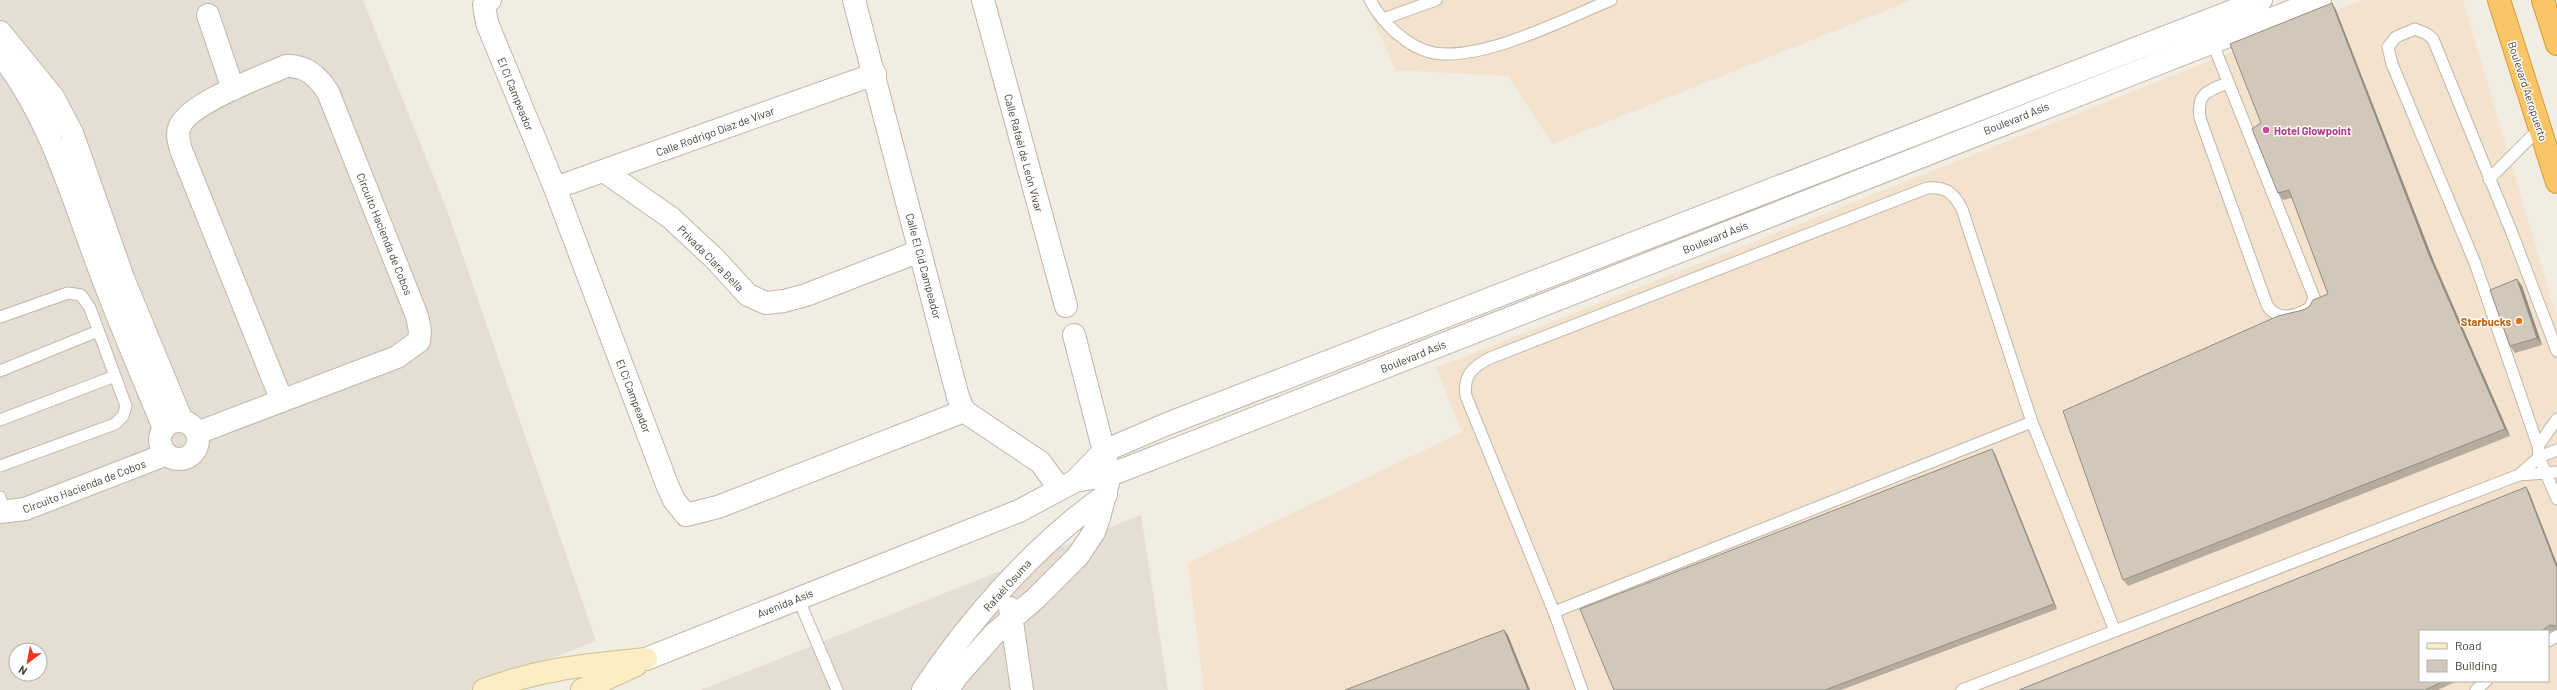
<svg xmlns="http://www.w3.org/2000/svg" width="2557" height="690" viewBox="0 0 2557 690" font-family="Barlow,sans-serif">
	<style>
		.residential { fill: #e5ded2; fill-rule: evenodd }
		.commercial { fill: #f3e3ce; fill-rule: evenodd }
		.lines { fill: none; stroke-linecap: round; stroke-linejoin: round }
		.lane-casing { stroke: #bfb7a9; stroke-width: 13 }
		.street-casing { stroke: #bfb7a9; stroke-width: 24 }
		.secondary-casing { stroke: #d1bf94; stroke-width: 24 }
		.highway-casing { stroke: #d99936; stroke-width: 24 }
		.lane { stroke: #fff; stroke-width: 11 }
		.street { stroke: #fff; stroke-width: 22 }
		.secondary { stroke: #fdedc2; stroke-width: 22 }
		.highway { stroke: #fac566; stroke-width: 22 }
		.wall { fill: #b5ac9f }
		.shaded-wall { fill: #938c82 }
		.building { fill: #d2c8b9; stroke: #938c82 }
		.hotel-dot { fill: #d1479c; stroke: #fff; stroke-width: 1.5 }
		.food-dot { fill: #e8710a; stroke: #fff; stroke-width: 1.5 }
		.labels { text-anchor: middle; dominant-baseline: central; stroke-width: 3; stroke-linejoin: round; paint-order: stroke }
		.street-label { font-size: 11px; fill: #433d34; stroke: #fff }
		.hotel-label { font-size: 11px; font-weight: bold; fill: #b23c85; stroke: #fff; text-anchor: start }
		.food-label { font-size: 11px; font-weight: bold; fill: #c56008; stroke: #fff; text-anchor: end }
	</style>
	<rect width="100%" height="100%" fill="#f1ede3"/>
	<path class="residential" d="M 0,0 L 363,0 L 447,210 L 596,641 L 470,690 L 0,690 ZM 16,650 L 40,650 L 40,674 L 16,674 Z
		M 1141,515 L 1168,690 L 701,690 Z"/>
	<path class="commercial" d="M 1364,0 L 1912,0 L 1552,144 L 1508,76 L 1396,70 Z
		M 2363,0 L 2463,0 L 2557,318 L 2557,690 L 1204,690 L 1188,563 L 1462,432 L 1436,368 ZM 2420,631 L 2548,631 L 2548,681 L 2420,681 Z"/>
	<g class="lines">
		<g class="lane-casing">
			<path id="lane" d="M 1370,0 C 1382,23 1408,48 1434,53 C 1484,61 1564,19 1611,0
				M 1383,19 L 1436,0
				M 2211,39 L 2314,297 L 2310,308 C 2296,316 2277,322 2267,305 L 2200,118 C 2197,93 2206,92 2227,83
				M 2489,179 L 2540,128
				M 0,317 L 68,293 L 81,295 L 90,308 L 126,406 L 123,416 L 115,424 L 0,466
				M 2557,351 L 2512,233 L 2433,39 L 2427,34 L 2415,29 L 2396,37 L 2388,47 L 2392,64 L 2475,263 L 2538,446 L 2539,457 L 2557,499
				M 0,371 L 98,331
				M 0,420 L 115,376
				M 2538,446 L 2557,419
				M 2519,475 L 2539,457 L 2557,450
				M 0,497 L 5,512
				M 798,598 L 837,690
				M 1554,612 L 2032,422
				M 2548,641 L 2557,636
				M 1582,690 L 1554,612 L 1466,396 C 1463,376 1472,367 1490,358 L 1927,188 C 1945,186 1954,193 1962,209 L 2032,422 L 2115,631
				M 1962,690 L 2519,475 L 2557,472
				M 2476,690 L 2486,681"/>
		</g>
		<g class="street-casing">
			<path id="street" d="M 490,0 L 484,5 L 487,23 L 555,188 L 668,487 L 674,500 L 686,515 L 718,507 L 964,411
				M 854,0 L 958,397 L 964,411 L 1040,462 L 1060,489
				M 983,0 L 1066,306
				M 208,15 L 233,89
				M 0,32 L 53,97 L 72,133 L 123,278 L 182,421
				M 1,55 C 50,117 71,194 99,268 C 119,322 142,375 164,428
				M 604,171 L 671,218 L 714,258 L 748,295 L 766,303 L 784,301 L 806,295 L 920,251
				M 555,188 L 875,74
				M160 440a19 19 0 1 1 38 0a19 19 0 1 1-38 0Z
				M 197,433 L 397,357 L 419,341 L 420,331 L 417,316 L 328,92 C 317,76 306,65 286,66 C 261,77 190,103 180,126 C 176,134 179,142 181,150 L 282,401
				M 1075,481 L 1104,451 L 1167,424 L 2261,0
				M 0,512 L 25,509 L 167,454
				M 1010,608 L 1022,690
				M 646,659 L 1019,511 L 1075,481 L 1110,475 L 2320,0
				M 923,690 C 970,619 1036,544 1106,495
				M 948,690 L 957,676 L 994,634 L 1035,599 L 1078,556 L 1094,532 L 1099,518 L 1110,475 L 1074,335"/>
		</g>
		<g class="secondary-casing">
			<path id="secondary" d="M 484,690 C 543,668 585,665 646,659
				M 582,690 L 636,665"/>
		</g>
		<g class="highway-casing">
			<path id="highway" d="M 2499,0 L 2557,182
				M 2543,0 L 2557,44"/>
		</g>
		<use href="#lane" class="lane"/>
		<use href="#street" class="street"/>
		<use href="#secondary" class="secondary"/>
		<use href="#highway" class="highway"/>
	</g>
	<path class="wall" d="M 2332,3 L 2336,10 L 2434,262 L 2510,436 L 2128,586 L 2123,580 L 2303,310 L 2309,307 L 2328,294 L 2292,198 L 2283,200 L 2278,193 L 2261,123 Z
		M 2517,279 L 2522,286 L 2542,345 L 2515,353 L 2510,346 Z
		M 1995,454 L 2057,609 L 1841,690 L 1614,690 Z
		M 2526,487 L 2529,492 L 2557,564 L 2557,630 L 2554,630 L 2548,633 L 2548,631 L 2420,631 L 2420,681 L 2457,681 L 2438,690 L 2019,690 Z"/>
	<path class="shaded-wall" d="M 2332,3 L 2336,10 L 2434,262 L 2510,436 L 2505,429 L 2429,255 Z
		M 2517,279 L 2522,286 L 2542,345 L 2537,338 Z
		M 1992,449 L 1995,454 L 2057,609 L 2054,604 Z
		M 2526,487 L 2529,492 L 2557,564 L 2557,568 Z
		M 1504,630 L 1508,635 L 1530,690 L 1528,690 Z"/>
	<path class="building" d="M 2332,3 L 2429,255 L 2505,429 L 2123,580 L 2063,411 L 2278,316 L 2303,310 L 2309,307 L 2313,300 L 2328,294 L 2289,190 L 2278,193 L 2252,129 L 2261,123 L 2230,44 Z
		M 2517,279 L 2537,338 L 2510,346 L 2490,290 Z
		M 1992,449 L 2054,604 L 1825,690 L 1614,690 L 1580,609 Z
		M 2526,487 L 2557,568 L 2557,626 L 2550,625 L 2541,631 L 2420,631 L 2420,681 L 2444,681 L 2425,690 L 2019,690 Z
		M 1504,630 L 1528,690 L 1345,690 Z"/>
	<circle class="hotel-dot" cx="2266" cy="130" r="4"/>
	<circle class="food-dot" cx="2519" cy="321" r="4"/>
	<g class="labels">
		<g class="street-label">
			<text transform="translate(2528 91) rotate(72)">Boulevard Aeropuerto</text>
			<text transform="translate(516 94) rotate(68)">El Ci Campeador</text>
			<text transform="translate(2016 118) rotate(-22)">Boulevard Asís</text>
			<text transform="translate(715 131) rotate(-20)">Calle Rodrigo Díaz de Vivar</text>
			<text transform="translate(1024 153) rotate(75)">Calle Rafaél de León Vivar</text>
			<text transform="translate(385 234) rotate(68)">Circuito Hacienda de Cobos</text>
			<text transform="translate(1715 237) rotate(-22)">Boulevard Asís</text>
			<text transform="translate(711 258) rotate(45)">Privada Clara Bella</text>
			<text transform="translate(924 266) rotate(75)">Calle El Cid Campeador</text>
			<text transform="translate(1413 356) rotate(-22)">Boulevard Asís</text>
			<text transform="translate(634 396) rotate(69)">El Ci Campeador</text>
			<text transform="translate(84 486) rotate(-21)">Circuito Hacienda de Cobos</text>
			<text transform="translate(1007 585) rotate(-48)">Rafaél Osuma</text>
			<text transform="translate(785 603) rotate(-22)">Avenida Asís</text>
		</g>
		<g class="hotel-label">
			<text x="2274" y="130">Hotel Glowpoint</text>
		</g>
		<g class="food-label">
			<text x="2511" y="321">Starbucks</text>
		</g>
	</g>
	<rect x="2419" y="630" width="130" height="52" fill="#ffffff" stroke="#b4b1ae"/>
	<rect x="2427" y="643" width="20" height="6" fill="#fdedc2" stroke="#b4b1ae"/>
	<text x="2455" y="650" font-size="12" fill="#433d34">Road</text>
	<rect x="2427" y="660" width="20" height="12" fill="#d2c8b9" stroke="#b4b1ae"/>
	<text x="2455" y="670" font-size="12" fill="#433d34">Building</text>
	<g transform="translate(28 662) rotate(212)"><circle r="19" fill="#ffffff" stroke="#b4b1ae"/>
	<path d="M0-3L7 15L0 10L-7 15Z" fill="#f43317"/>
	<text y="-6" font-size="11" font-weight="bold" text-anchor="middle" fill="#433d34">N</text>
	</g>
</svg>
